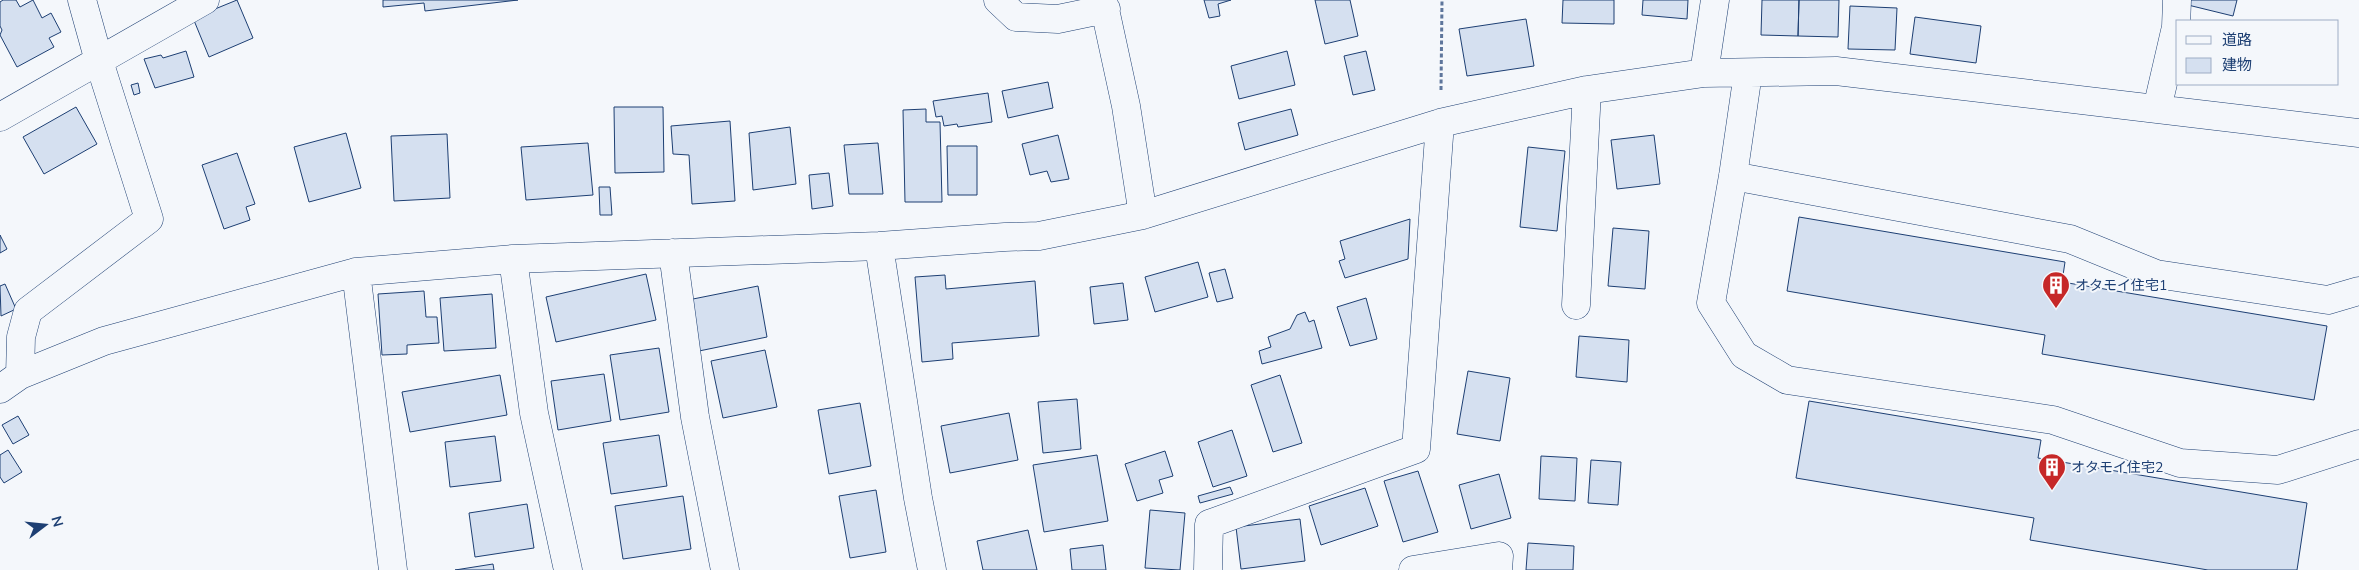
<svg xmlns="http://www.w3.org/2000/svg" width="2359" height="570" viewBox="0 0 2359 570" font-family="'Nunito Sans','Noto Sans JP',sans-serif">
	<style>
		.building { fill: #d5e0f0; stroke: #1d3f73 }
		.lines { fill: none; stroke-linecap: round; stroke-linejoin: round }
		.minor-casing { stroke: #1d3f73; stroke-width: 29 }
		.path { stroke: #5e769c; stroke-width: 3; stroke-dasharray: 4 2.5; stroke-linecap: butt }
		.minor { stroke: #f4f7fb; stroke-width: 28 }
		.labels { text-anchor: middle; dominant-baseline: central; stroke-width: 4; stroke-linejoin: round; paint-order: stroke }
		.poi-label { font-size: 14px; fill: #1d3f73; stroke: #f4f7fb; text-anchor: start }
	</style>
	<rect width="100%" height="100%" fill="#f4f7fb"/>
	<path class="building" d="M 3,0 L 16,0 L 20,7 L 33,0 L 42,18 L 51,13 L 61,32 L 49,38 L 54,47 L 17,67 L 0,35 L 2,30 L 0,26 L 0,2 Z
		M 237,0 L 253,38 L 209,57 L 193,18 Z
		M 383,0 L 518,0 L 425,11 L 424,3 L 383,7 Z
		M 1204,0 L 1231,0 L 1218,4 L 1220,16 L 1209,18 Z
		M 1315,0 L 1350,0 L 1358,36 L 1325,44 Z
		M 1563,0 L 1614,0 L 1614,24 L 1562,23 Z
		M 1643,0 L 1688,0 L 1687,19 L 1642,15 Z
		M 1762,0 L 1799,0 L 1798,36 L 1761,35 Z
		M 1799,0 L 1839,0 L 1838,37 L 1798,36 Z
		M 2189,0 L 2237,0 L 2233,16 L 2188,5 Z
		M 1850,6 L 1897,8 L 1895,50 L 1848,49 Z
		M 1915,17 L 1981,26 L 1976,63 L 1910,54 Z
		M 1526,19 L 1534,66 L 1467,76 L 1459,29 Z
		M 186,51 L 194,77 L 155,88 L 144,59 L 161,55 L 163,58 Z
		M 1287,51 L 1295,85 L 1239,99 L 1231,66 Z
		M 1366,51 L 1375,90 L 1353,95 L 1344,56 Z
		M 1048,82 L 1053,108 L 1008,118 L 1002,91 Z
		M 138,83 L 140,93 L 134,95 L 131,85 Z
		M 988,93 L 992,122 L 958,127 L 957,124 L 944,126 L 942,116 L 936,117 L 933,101 Z
		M 76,107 L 97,144 L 44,174 L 23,137 Z
		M 614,107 L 663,107 L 664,172 L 615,173 Z
		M 926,109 L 926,122 L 940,122 L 942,202 L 905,202 L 903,110 Z
		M 1291,109 L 1298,135 L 1245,150 L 1238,123 Z
		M 730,121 L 735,201 L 692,204 L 689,155 L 673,154 L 671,126 Z
		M 790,127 L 796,184 L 753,190 L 749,133 Z
		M 346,133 L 361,188 L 309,202 L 294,147 Z
		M 447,134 L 450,198 L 394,201 L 391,136 Z
		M 1058,135 L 1069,179 L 1051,182 L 1047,171 L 1030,175 L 1022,144 Z
		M 1654,135 L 1660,184 L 1617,189 L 1611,140 Z
		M 588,143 L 593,195 L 526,200 L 521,147 Z
		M 878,143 L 883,194 L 849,194 L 844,145 Z
		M 947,146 L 977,146 L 977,195 L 948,195 Z
		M 1528,147 L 1565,151 L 1557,231 L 1520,227 Z
		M 237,153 L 255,204 L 246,207 L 250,220 L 224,229 L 202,165 Z
		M 829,173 L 833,206 L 812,209 L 809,175 Z
		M 599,187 L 610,187 L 612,215 L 600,215 Z
		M 1799,217 L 2065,262 L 2062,282 L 2327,326 L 2314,400 L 2042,354 L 2045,335 L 1787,291 Z
		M 1410,219 L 1408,259 L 1345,278 L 1339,261 L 1345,259 L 1340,241 Z
		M 1613,228 L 1649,231 L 1645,289 L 1608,286 Z
		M 0,235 L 7,249 L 0,253 Z
		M 1198,262 L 1208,297 L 1155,312 L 1145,277 Z
		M 1225,269 L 1233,298 L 1217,302 L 1209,273 Z
		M 646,274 L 656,320 L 556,342 L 546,297 Z
		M 945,275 L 946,289 L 1035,281 L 1039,336 L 952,343 L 953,359 L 922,362 L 915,277 Z
		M 1123,283 L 1128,320 L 1094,324 L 1090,287 Z
		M 5,284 L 16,309 L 1,316 L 0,286 Z
		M 758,286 L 767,337 L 699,351 L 688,300 Z
		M 424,291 L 426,317 L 437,317 L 439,343 L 407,345 L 407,354 L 382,355 L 378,294 Z
		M 492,294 L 496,348 L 444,351 L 440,298 Z
		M 1366,298 L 1377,339 L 1350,346 L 1337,307 Z
		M 1305,312 L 1309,322 L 1314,320 L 1322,348 L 1262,364 L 1259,351 L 1271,347 L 1268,337 L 1290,329 L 1297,315 Z
		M 1579,336 L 1629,340 L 1627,382 L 1576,377 Z
		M 659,348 L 669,412 L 620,420 L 610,355 Z
		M 765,350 L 777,407 L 723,418 L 711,361 Z
		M 1468,371 L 1510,378 L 1500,441 L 1457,434 Z
		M 604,374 L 611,421 L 558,430 L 551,381 Z
		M 500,375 L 507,415 L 410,432 L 402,392 Z
		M 1280,375 L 1302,443 L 1273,452 L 1251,385 Z
		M 1077,399 L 1081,449 L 1043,453 L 1038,402 Z
		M 1809,401 L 2041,440 L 2038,458 L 2307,503 L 2297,570 L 2208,570 L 2030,540 L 2034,518 L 1796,478 Z
		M 860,403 L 871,466 L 829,474 L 818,410 Z
		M 1009,413 L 1018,460 L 950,473 L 941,426 Z
		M 18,416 L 29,435 L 13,444 L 2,425 Z
		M 1232,430 L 1247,476 L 1213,487 L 1198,442 Z
		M 659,435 L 667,486 L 611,494 L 603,443 Z
		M 495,436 L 501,481 L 450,487 L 445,442 Z
		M 8,450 L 22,472 L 4,483 L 0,477 L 0,455 Z
		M 1165,451 L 1173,476 L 1159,480 L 1163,493 L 1137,501 L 1125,464 Z
		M 1097,455 L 1108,521 L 1044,532 L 1033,465 Z
		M 1541,456 L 1577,458 L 1575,501 L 1539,499 Z
		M 1591,460 L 1621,462 L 1618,505 L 1588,503 Z
		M 1418,471 L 1438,532 L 1403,542 L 1384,481 Z
		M 1499,474 L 1511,518 L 1471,529 L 1459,485 Z
		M 1230,487 L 1233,494 L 1200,503 L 1198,496 Z
		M 1365,488 L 1378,526 L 1321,545 L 1309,506 Z
		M 876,490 L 886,552 L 850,558 L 839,496 Z
		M 683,496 L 691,549 L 623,559 L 615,506 Z
		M 527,504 L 534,548 L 475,557 L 469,513 Z
		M 1150,510 L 1185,513 L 1180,570 L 1145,568 Z
		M 1300,519 L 1305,561 L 1241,569 L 1236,527 Z
		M 1028,530 L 1037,570 L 983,570 L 977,541 Z
		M 1528,543 L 1574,546 L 1573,570 L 1526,570 Z
		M 1103,545 L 1106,570 L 1072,570 L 1070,549 Z
		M 493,564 L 494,570 L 455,570 Z"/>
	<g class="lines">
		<g class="minor-casing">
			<path id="minor" d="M 998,0 L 1016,17 L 1058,19 L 1106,9
				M 1103,0 L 1126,106 L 1143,215
				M 1704,73 L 1715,0
				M 1748,73 L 1733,176 L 1711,303 L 1744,355 L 1787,380 L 2053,420 L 2180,463 L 2278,470 L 2359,444
				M 2157,109 L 2176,27 L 2177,0
				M 0,117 L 205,0
				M 1733,176 L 2070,239 L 2156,274 L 2328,300 L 2359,291
				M 879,246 L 918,498 L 932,570
				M 673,253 L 695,417 L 725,570
				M 513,259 L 534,413 L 568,570
				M 356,272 L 393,570
				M 1576,305 L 1587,90
				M 20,375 L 21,337 L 28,311 L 149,219 L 99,61 L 82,0
				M 0,389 L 20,375 L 104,341 L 356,272 L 513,259 L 879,246 L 1005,237 L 1039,236 L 1143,215 L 1440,123 L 1587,90 L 1704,73 L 1836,71 L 2359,133
				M 1208,570 L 1209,524 L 1416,449 L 1440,123
				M 1413,570 L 1499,556 L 1498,570"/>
		</g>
		<path class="path" d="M 1441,90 L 1442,0"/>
		<use href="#minor" class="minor"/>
	</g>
	<defs>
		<g id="building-pin" transform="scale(1.4375)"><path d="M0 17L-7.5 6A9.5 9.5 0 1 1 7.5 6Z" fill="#c62828" stroke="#f4f7fb"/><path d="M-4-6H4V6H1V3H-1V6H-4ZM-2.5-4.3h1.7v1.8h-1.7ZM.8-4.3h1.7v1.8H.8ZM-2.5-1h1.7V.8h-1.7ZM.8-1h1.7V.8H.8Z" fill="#fff"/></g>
	</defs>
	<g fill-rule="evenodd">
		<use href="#building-pin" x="2056" y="285"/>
		<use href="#building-pin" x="2052" y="467"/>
	</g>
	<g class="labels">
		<g class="poi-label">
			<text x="2075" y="285">オタモイ住宅1</text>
			<text x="2071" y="467">オタモイ住宅2</text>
		</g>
	</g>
	<rect x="2176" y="20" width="162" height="65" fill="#f4f7fb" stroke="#9eadc5"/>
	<rect x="2186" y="36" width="25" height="8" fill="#f4f7fb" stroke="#9eadc5"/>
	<text x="2222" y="45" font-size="15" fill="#1d3f73">道路</text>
	<rect x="2186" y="58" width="25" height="15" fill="#d5e0f0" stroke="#9eadc5"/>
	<text x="2222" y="70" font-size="15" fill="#1d3f73">建物</text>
	<g transform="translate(45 525) rotate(74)" stroke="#f4f7fb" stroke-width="4" paint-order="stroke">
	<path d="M0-4L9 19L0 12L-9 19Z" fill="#1d3f73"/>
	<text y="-8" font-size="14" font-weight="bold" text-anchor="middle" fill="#1d3f73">N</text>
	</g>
</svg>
